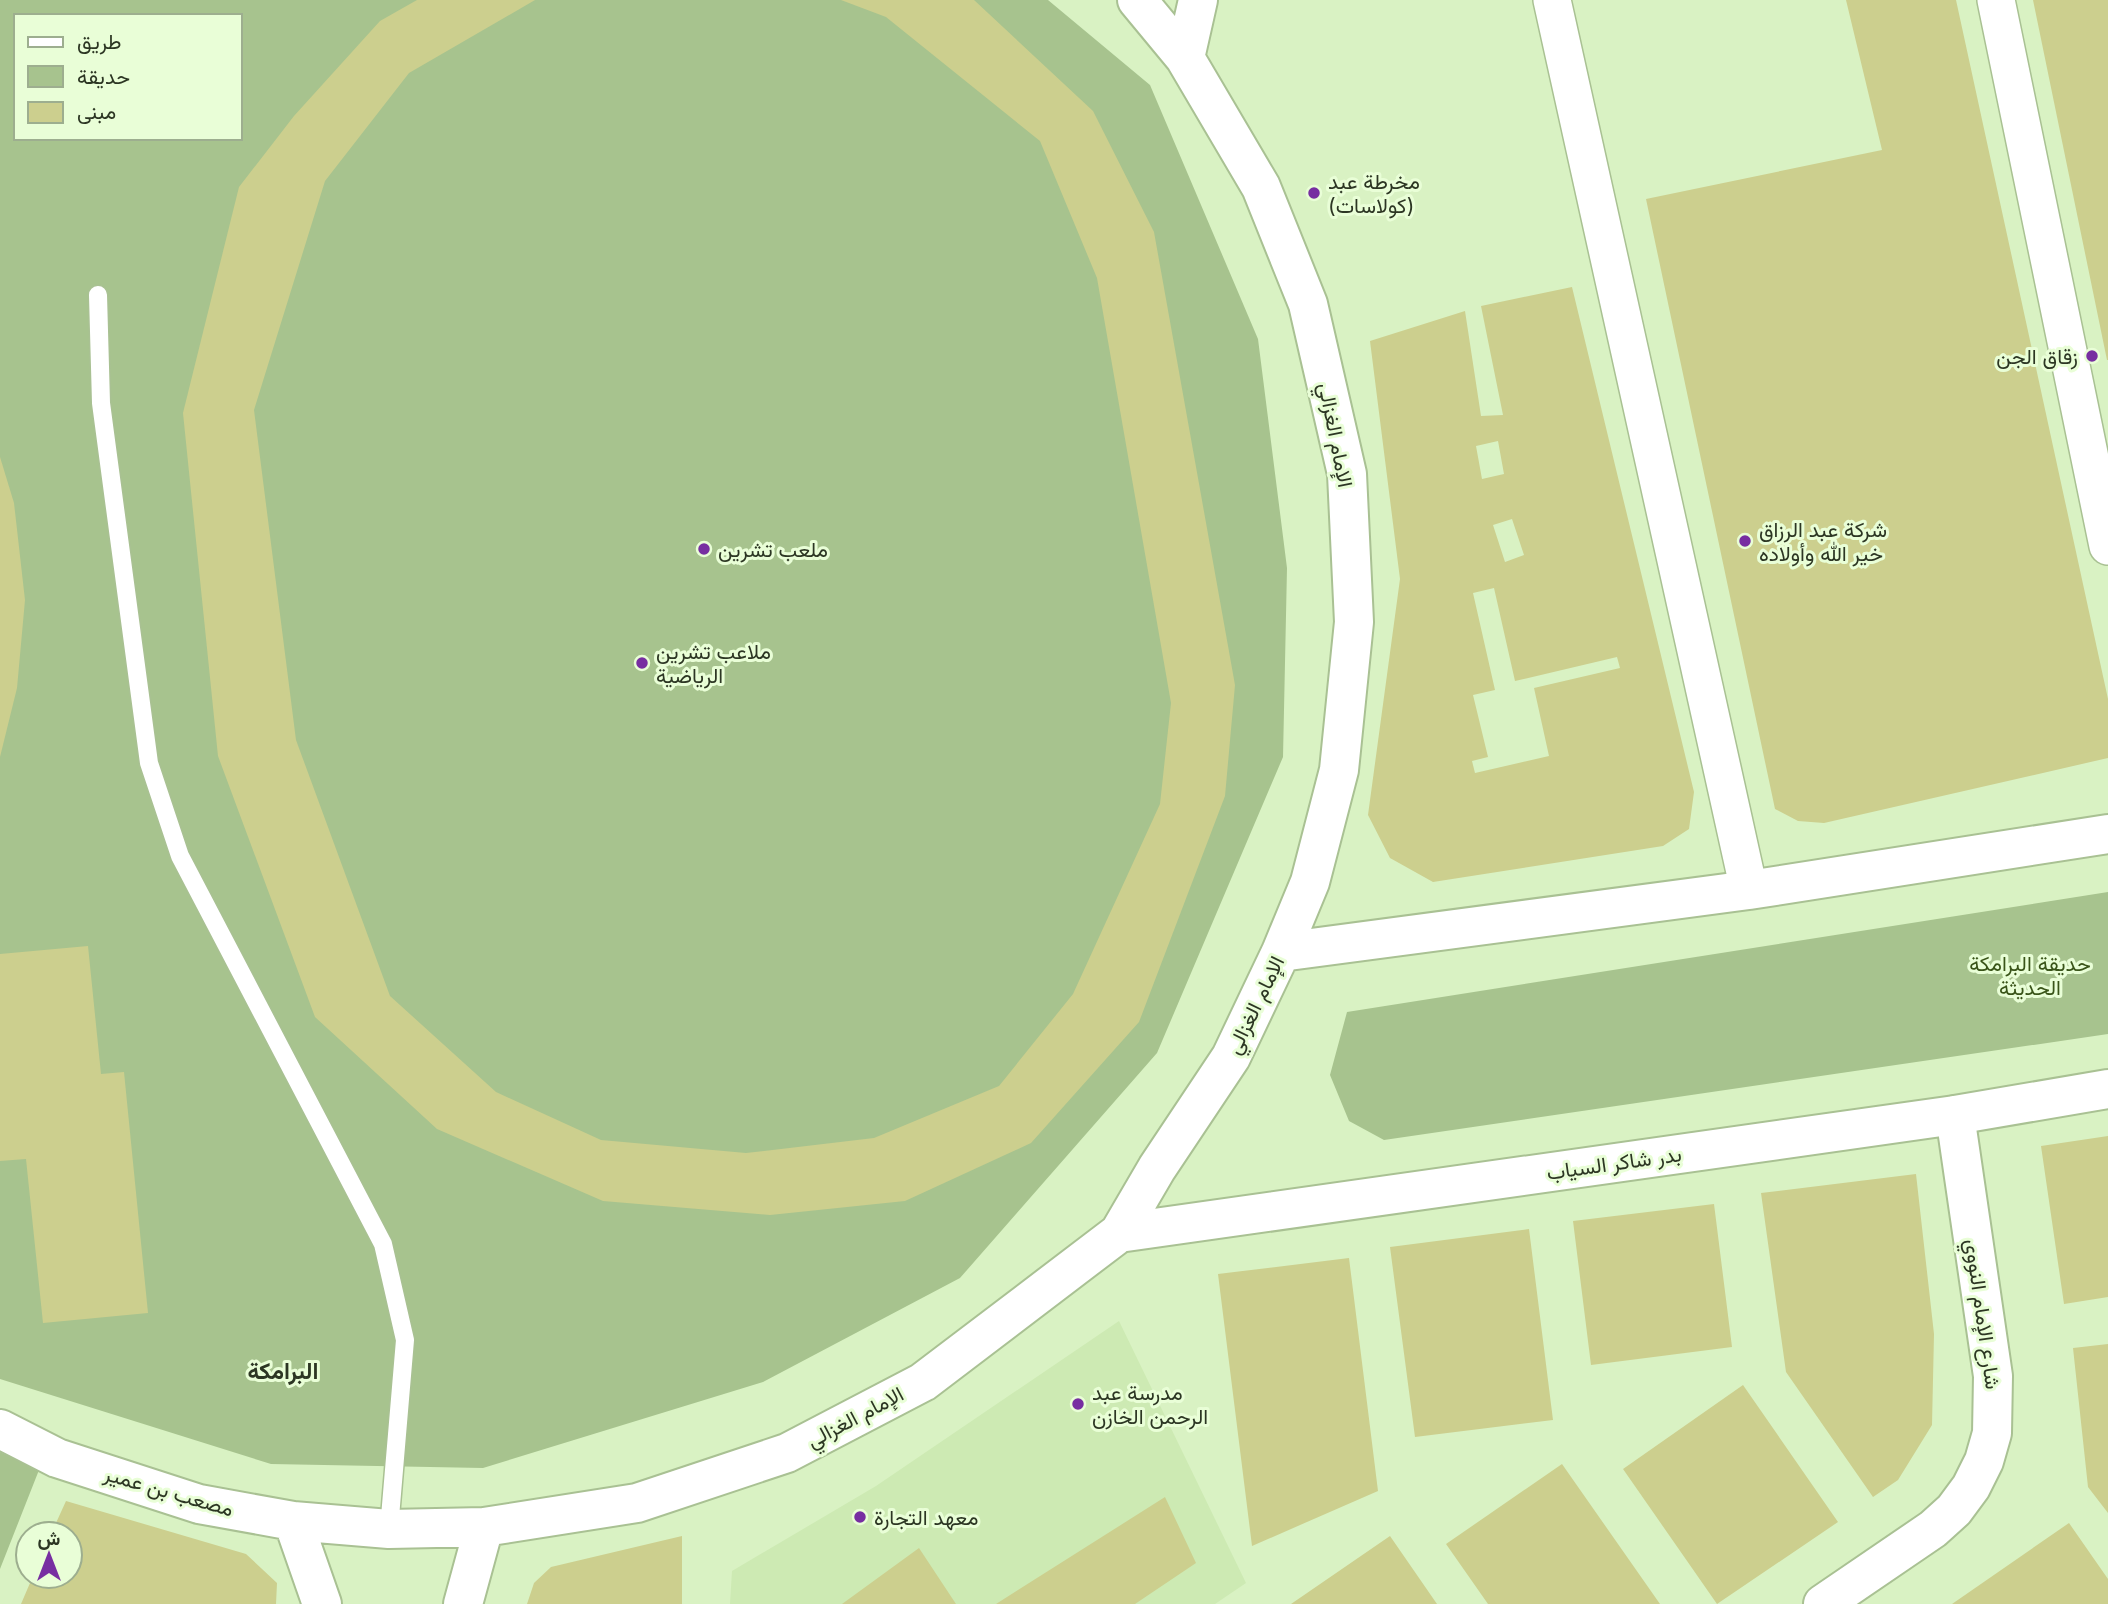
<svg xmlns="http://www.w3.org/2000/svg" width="2108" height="1604" viewBox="0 0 2108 1604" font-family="Inter,Vazirmatn,sans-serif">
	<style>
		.built { fill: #cdeab3 }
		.green { fill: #a7c38e; fill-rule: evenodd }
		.building { fill: #cccf8e; fill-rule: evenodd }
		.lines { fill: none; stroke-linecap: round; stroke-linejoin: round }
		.service-casing { stroke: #a9c193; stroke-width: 21 }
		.minor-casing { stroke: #a9c193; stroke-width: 40 }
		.tertiary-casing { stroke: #a9c193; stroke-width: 42 }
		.secondary-casing { stroke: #a9c193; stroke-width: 42 }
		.service { stroke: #fff; stroke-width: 18 }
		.minor { stroke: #fff; stroke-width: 37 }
		.tertiary { stroke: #fff; stroke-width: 38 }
		.secondary { stroke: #fff; stroke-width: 38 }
		.poi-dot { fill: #772ea1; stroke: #e9fed7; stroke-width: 2.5 }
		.labels { text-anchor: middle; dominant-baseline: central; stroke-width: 6; stroke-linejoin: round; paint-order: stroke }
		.poi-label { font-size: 21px; fill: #2c3623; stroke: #e9fed7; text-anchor: start }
		.street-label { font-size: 21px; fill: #2c3623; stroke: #e9fed7 }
		.park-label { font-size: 21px; fill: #395418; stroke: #e9fed7 }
		.neighbourhood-label { font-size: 23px; font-weight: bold; fill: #2c3623; stroke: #e9fed7 }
	</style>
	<rect width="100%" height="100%" fill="#d9f2c3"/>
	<path class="built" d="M 1119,1321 L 1246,1583 L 1215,1604 L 730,1604 L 732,1571 L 876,1486 Z"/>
	<path class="green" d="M 0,0 L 1048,0 L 1150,85 L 1258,339 L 1287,568 L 1283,757 L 1157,1053 L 960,1278 L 763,1382 L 483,1468 L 271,1464 L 0,1379 ZM 16,16 L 240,16 L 240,138 L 16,138 Z
		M 2108,892 L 2108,1034 L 1384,1140 L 1349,1121 L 1330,1075 L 1347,1012 Z
		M 0,1452 L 39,1470 L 0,1569 Z"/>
	<path class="building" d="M 417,0 L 535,0 L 409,73 L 325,181 L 254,410 L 296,740 L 390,996 L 496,1092 L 601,1140 L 746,1153 L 874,1138 L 999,1086 L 1073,994 L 1160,804 L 1171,703 L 1097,278 L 1040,141 L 886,17 L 841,0 L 974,0 L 1093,111 L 1154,232 L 1235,685 L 1225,796 L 1139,1022 L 1031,1143 L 905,1201 L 770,1215 L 603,1201 L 437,1129 L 315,1017 L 218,756 L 183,413 L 239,187 L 294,116 L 380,21 Z
		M 1846,0 L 1956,0 L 2108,699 L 2108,758 L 1824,823 L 1798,821 L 1775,809 L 1646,199 L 1882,150 Z
		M 2033,0 L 2108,0 L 2108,360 L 2107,360 Z
		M 1572,287 L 1694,792 L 1689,829 L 1663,846 L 1433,882 L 1390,858 L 1368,815 L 1400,579 L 1370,341 L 1465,311 L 1481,416 L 1503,415 L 1481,306 ZM 1498,441 L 1504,474 L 1482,479 L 1476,446 ZM 1512,519 L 1524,555 L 1505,562 L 1493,525 ZM 1494,588 L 1515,681 L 1617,657 L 1620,668 L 1534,688 L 1549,756 L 1475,773 L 1472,761 L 1488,757 L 1473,695 L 1495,690 L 1473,593 Z
		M 0,457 L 14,503 L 25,600 L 17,688 L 0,757 Z
		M 88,946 L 101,1074 L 124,1072 L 148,1313 L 43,1323 L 26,1159 L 0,1161 L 0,954 Z
		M 2108,1136 L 2108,1297 L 2064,1304 L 2041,1146 Z
		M 1916,1174 L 1934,1334 L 1932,1425 L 1898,1480 L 1873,1497 L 1786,1372 L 1761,1193 Z
		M 1714,1204 L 1732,1347 L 1591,1365 L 1573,1221 Z
		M 1529,1229 L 1553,1420 L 1415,1437 L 1390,1247 Z
		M 1349,1258 L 1378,1491 L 1252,1546 L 1218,1274 Z
		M 2108,1344 L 2108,1513 L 2088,1487 L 2073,1348 Z
		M 1743,1385 L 1838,1522 L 1717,1604 L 1623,1469 Z
		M 1562,1464 L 1660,1604 L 1488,1604 L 1446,1544 Z
		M 1165,1497 L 1196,1563 L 1135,1604 L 996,1604 Z
		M 66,1501 L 246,1554 L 277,1583 L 276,1604 L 21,1604 L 33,1576 L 70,1576 L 70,1534 L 51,1534 Z
		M 2069,1523 L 2108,1579 L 2108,1604 L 1952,1604 Z
		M 682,1536 L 682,1604 L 527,1604 L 534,1583 L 551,1567 Z
		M 1390,1536 L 1437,1604 L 1291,1604 Z
		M 919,1548 L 956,1604 L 842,1604 Z"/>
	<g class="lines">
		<g class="service-casing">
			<path id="service" d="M 98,295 L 101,403 L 149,763 L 180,856 L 383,1244 L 405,1340 L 389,1529"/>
		</g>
		<g class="minor-casing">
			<path id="minor" d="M 1552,0 L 1749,890
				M 1996,0 L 2108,546"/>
		</g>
		<g class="tertiary-casing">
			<path id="tertiary" d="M 1823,1604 L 1933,1529 L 1954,1510 L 1971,1487 L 1984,1461 L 1992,1433 L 1993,1376 L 1955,1115"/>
		</g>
		<g class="secondary-casing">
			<path id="secondary" d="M 1185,58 L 1198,0
				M 1281,952 L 1749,890 L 2108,834
				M 1119,1233 L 1955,1115 L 2108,1089
				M 0,1429 L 57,1458 L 199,1504 L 293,1521 L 389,1529 L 484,1527 L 637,1503 L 787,1453 L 923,1382 L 1119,1233 L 1157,1168 L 1231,1057 L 1281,952 L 1310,882 L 1339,770 L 1354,622 L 1347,474 L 1308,304 L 1261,187 L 1185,58 L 1137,0
				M 293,1521 L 322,1604
				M 463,1604 L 484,1527"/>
		</g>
		<use href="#service" class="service"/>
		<use href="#minor" class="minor"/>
		<use href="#tertiary" class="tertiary"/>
		<use href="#secondary" class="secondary"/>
	</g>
	<g class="poi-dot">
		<circle cx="1314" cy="193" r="7"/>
		<circle cx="2092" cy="356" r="7"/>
		<circle cx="1745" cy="541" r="7"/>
		<circle cx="704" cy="549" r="7"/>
		<circle cx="642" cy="663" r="7"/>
		<circle cx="1078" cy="1404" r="7"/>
		<circle cx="860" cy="1517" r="7"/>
	</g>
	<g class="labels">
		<g class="poi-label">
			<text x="1328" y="181">مخرطة عبد<tspan x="1328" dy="24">(كولاسات)</tspan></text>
			<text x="2078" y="356" text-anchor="end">زقاق الجن</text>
			<text x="1759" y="529">شركة عبد الرزاق<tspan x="1759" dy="24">خير الله وأولاده</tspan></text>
			<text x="718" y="549">ملعب تشرين</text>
			<text x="656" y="651">ملاعب تشرين<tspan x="656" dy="24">الرياضية</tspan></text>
			<text x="1092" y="1392">مدرسة عبد<tspan x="1092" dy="24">الرحمن الخازن</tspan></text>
			<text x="874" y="1517">معهد التجارة</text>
		</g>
		<g class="street-label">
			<text transform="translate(1336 435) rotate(79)">الإمام الغزالي</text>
			<text transform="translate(1255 1005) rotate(-64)">الإمام الغزالي</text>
			<text transform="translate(1614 1163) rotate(-8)">بدر شاكر السياب</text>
			<text transform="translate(1983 1314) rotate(82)">شارع الإمام النووي</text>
			<text transform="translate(855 1417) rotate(-28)">الإمام الغزالي</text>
			<text transform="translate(169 1491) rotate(16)">مصعب بن عمير</text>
		</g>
		<g class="park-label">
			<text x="2030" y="963">حديقة البرامكة<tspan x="2030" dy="24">الحديثة</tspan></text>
		</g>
		<g class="neighbourhood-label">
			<text x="283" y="1371">البرامكة</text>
		</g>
	</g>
	<rect x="14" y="14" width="228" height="126" fill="#e9fed7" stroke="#9dae8f" stroke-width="2"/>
	<rect x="28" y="37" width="35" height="10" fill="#ffffff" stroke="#9dae8f" stroke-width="2"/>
	<text x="77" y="49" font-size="21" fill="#2c3623">طريق</text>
	<rect x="28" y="66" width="35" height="21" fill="#a7c38e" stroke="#9dae8f" stroke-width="2"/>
	<text x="77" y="84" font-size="21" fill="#2c3623">حديقة</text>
	<rect x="28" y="102" width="35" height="21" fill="#cccf8e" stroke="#9dae8f" stroke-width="2"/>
	<text x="77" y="119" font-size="21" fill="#2c3623">مبنى</text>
	<g transform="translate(49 1555)"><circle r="33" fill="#e9fed7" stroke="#9dae8f" stroke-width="2"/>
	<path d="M0-5L12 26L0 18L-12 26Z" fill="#772ea1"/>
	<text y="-10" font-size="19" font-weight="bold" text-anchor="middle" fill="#2c3623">ش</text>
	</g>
</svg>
